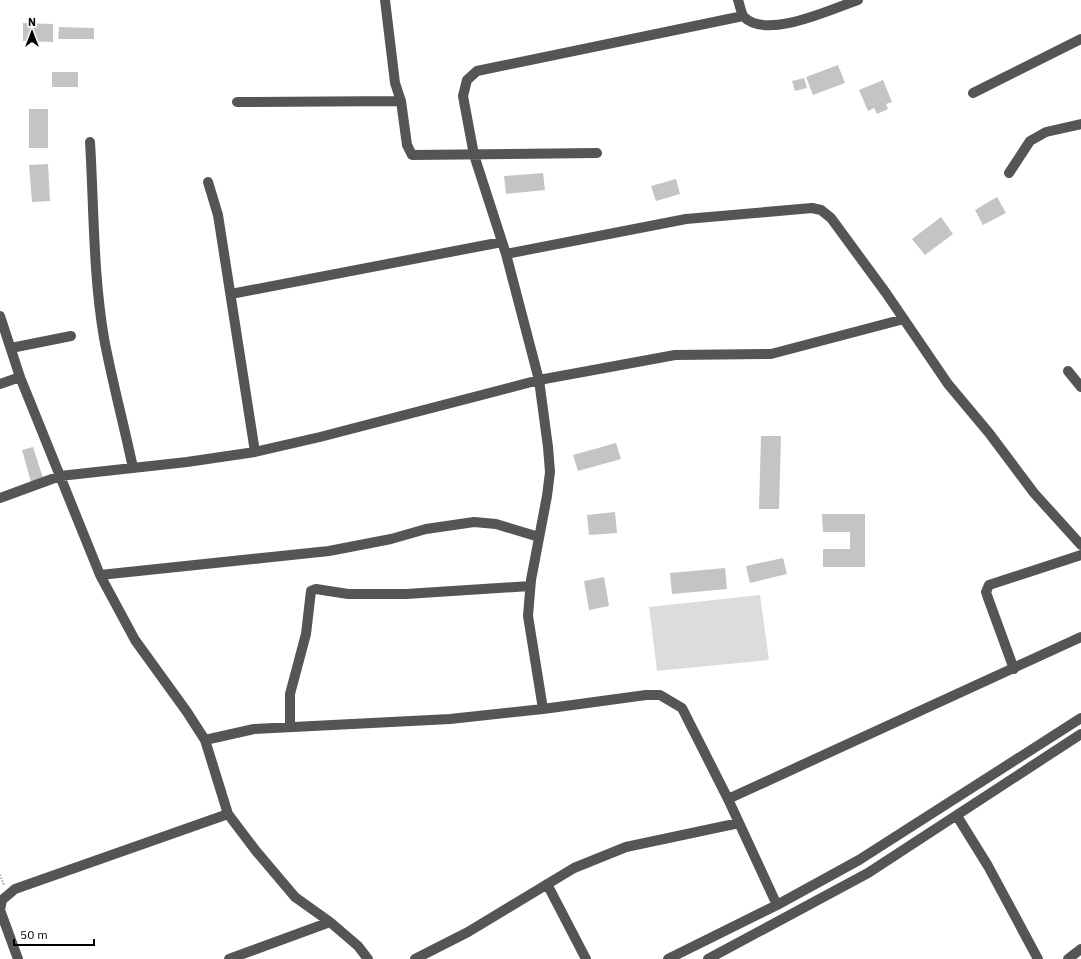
<svg xmlns="http://www.w3.org/2000/svg" width="1081" height="959" viewBox="0 0 1081 959" font-family="'IBM Plex Sans',sans-serif">
	<style>
		.green { fill: #dcdcdc }
		.building { fill: #c4c4c4 }
		.lines { fill: none; stroke-linecap: round; stroke-linejoin: round }
		.path { stroke: #777; stroke-width: 2; stroke-dasharray: 1 2; stroke-linecap: butt }
		.minor { stroke: #555; stroke-width: 10 }
	</style>
	<rect width="100%" height="100%" fill="#fff"/>
	<path class="green" d="M 760,595 L 769,660 L 657,671 L 649,607 Z"/>
	<path class="building" d="M 23,23 L 53,24 L 53,42 L 23,41 Z
		M 59,27 L 94,28 L 94,39 L 58,39 Z
		M 838,65 L 845,83 L 813,95 L 806,77 Z
		M 52,72 L 78,72 L 78,87 L 52,87 Z
		M 804,78 L 807,88 L 795,91 L 792,81 Z
		M 883,80 L 892,102 L 886,104 L 888,109 L 877,114 L 874,108 L 868,111 L 859,90 Z
		M 29,109 L 48,109 L 48,148 L 29,148 Z
		M 48,164 L 50,201 L 32,202 L 29,165 Z
		M 543,173 L 545,190 L 506,194 L 504,176 Z
		M 676,179 L 680,194 L 656,201 L 651,186 Z
		M 997,197 L 1006,213 L 983,225 L 975,210 Z
		M 941,217 L 953,234 L 925,255 L 912,239 Z
		M 761,436 L 781,436 L 779,509 L 759,509 Z
		M 616,443 L 621,459 L 578,471 L 573,455 Z
		M 33,447 L 43,478 L 31,482 L 22,450 Z
		M 615,512 L 617,533 L 589,535 L 587,515 Z
		M 822,514 L 865,514 L 865,567 L 823,567 L 823,549 L 850,549 L 850,532 L 823,532 Z
		M 783,558 L 787,574 L 750,583 L 746,566 Z
		M 725,568 L 727,589 L 672,594 L 670,573 Z
		M 604,577 L 609,606 L 589,610 L 584,581 Z"/>
	<g class="lines">
		<path class="path" d="M 0,875 L 4,885"/>
		<path class="minor" d="M 385,0 L 395,83 L 401,101 L 407,145 L 412,155 L 597,153
			M 738,0 C 740,5 741,14 744,17 C 767,40 831,9 858,0
			M 973,93 L 1081,39
			M 237,102 L 401,101
			M 90,142 C 94,207 93,274 104,338 C 112,381 124,425 133,468
			M 1009,173 L 1030,141 L 1046,132 L 1081,124
			M 208,182 L 218,215 L 255,452
			M 506,254 L 686,219 L 812,208 L 821,210 L 831,218 L 886,293 L 948,384 L 989,433 L 1034,493 L 1081,545
			M 231,294 L 502,242
			M 0,316 L 20,377 L 100,575 L 135,640 L 187,712 L 205,740 L 228,814 L 256,851 L 295,897 L 330,922 L 358,946 L 368,959
			M 11,348 L 71,336
			M 1068,371 L 1081,387
			M 0,384 L 20,377
			M 0,498 L 60,476 L 187,462 L 255,452 L 320,437 L 539,380 L 675,355 L 771,354 L 904,319
			M 100,575 L 329,551 L 391,539 L 426,529 L 474,522 L 496,524 L 539,537
			M 1014,669 L 988,598 L 986,592 L 989,585 L 1081,555
			M 543,709 L 528,616 L 531,580 L 547,496 L 550,472 L 548,447 L 539,380 L 506,254 L 474,155 L 463,96 L 467,80 L 477,71 L 743,16
			M 290,727 L 290,694 L 306,634 L 311,591 L 316,589 L 348,594 L 406,594 L 530,586
			M 205,740 L 254,729 L 450,719 L 543,709 L 646,695 L 660,695 L 682,708 L 728,799 L 777,905
			M 728,799 L 1081,637
			M 957,816 L 988,866 L 1038,959
			M 547,884 L 586,959
			M 18,959 L 0,910 L 2,900 L 15,889 L 228,814
			M 229,959 L 330,922
			M 415,959 L 468,932 L 574,868 L 626,847 L 739,823
			M 668,959 L 777,905 L 859,860 L 1081,718
			M 708,959 L 868,873 L 1081,734
			M 1068,959 L 1081,949"/>
	</g>
	<g transform="translate(32 32)" stroke="#ffffff" stroke-width="3" paint-order="stroke">
	<path d="M0-3L7 15L0 10L-7 15Z" fill="#000000"/>
	<text y="-6" font-size="11" font-weight="bold" text-anchor="middle" fill="#000000">N</text>
	</g>
	<path d="M14 939v6h80v-6" fill="none" stroke="#000000" stroke-width="2"/>
	<text x="20" y="939" font-size="12" fill="#000000" stroke="#ffffff" stroke-width="3" paint-order="stroke">50 m</text>
</svg>
